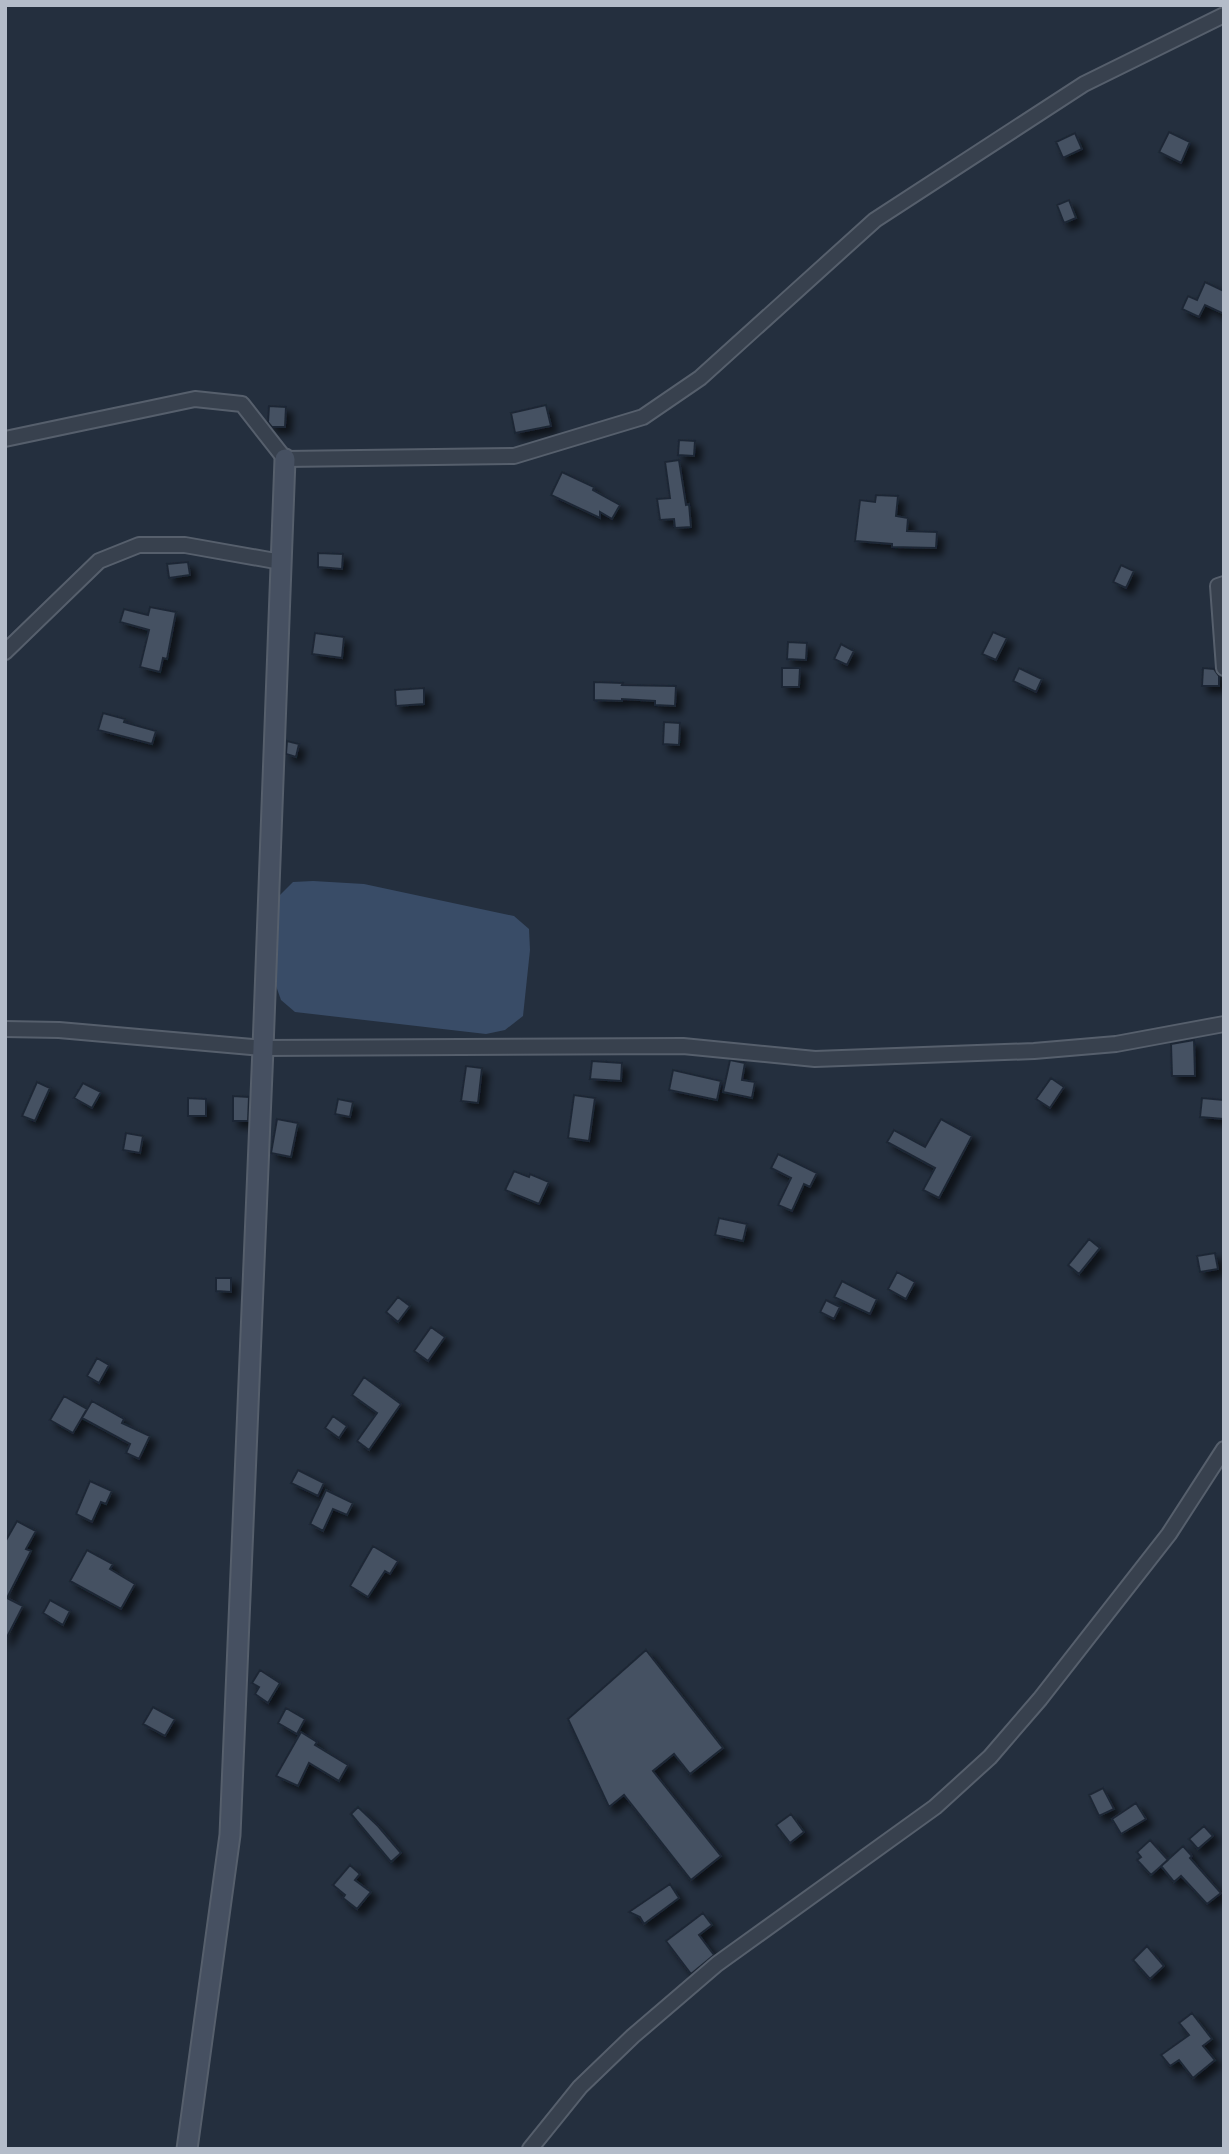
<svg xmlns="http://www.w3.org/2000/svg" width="1229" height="2154" viewBox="0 0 1229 2154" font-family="'PT Sans',sans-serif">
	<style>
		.water { fill: #394c67 }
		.building { fill: #455162; stroke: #1f2835; stroke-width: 2; filter: url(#shadow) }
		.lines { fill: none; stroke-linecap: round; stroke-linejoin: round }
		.street-casing { stroke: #565f6c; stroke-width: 18 }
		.secondary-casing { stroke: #565f6c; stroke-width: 23 }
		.street { stroke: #38414e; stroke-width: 14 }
		.secondary { stroke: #465061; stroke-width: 19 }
	</style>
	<defs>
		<filter id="shadow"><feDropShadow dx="6" dy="6" stdDeviation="3.5" flood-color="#0009"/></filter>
	</defs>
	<rect width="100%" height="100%" fill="#242f3e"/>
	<path class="water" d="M 313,881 L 364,884 L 514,916 L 529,929 L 530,950 L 523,1016 L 505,1030 L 486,1034 L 295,1012 L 281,1000 L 275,983 L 272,953 L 280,895 L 293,882 Z"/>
	<path class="building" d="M 1169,132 L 1190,142 L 1181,163 L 1159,152 Z
		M 1075,133 L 1082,149 L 1063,158 L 1056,142 Z
		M 1069,200 L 1076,218 L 1064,223 L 1057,205 Z
		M 1205,282 L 1224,291 L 1224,314 L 1205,305 L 1199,317 L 1182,309 L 1188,296 L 1197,300 Z
		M 546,405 L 551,426 L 515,433 L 511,413 Z
		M 269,406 L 286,407 L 285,427 L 272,427 L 268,422 Z
		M 679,440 L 695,441 L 694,456 L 678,455 Z
		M 679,460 L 686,505 L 689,504 L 691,527 L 675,528 L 674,519 L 660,520 L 657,499 L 670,498 L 665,462 Z
		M 562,472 L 594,487 L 593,490 L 620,505 L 612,519 L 600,512 L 600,518 L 551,495 Z
		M 876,495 L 898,496 L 896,516 L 908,518 L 907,531 L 937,532 L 936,548 L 892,547 L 892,544 L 855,541 L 860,500 L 875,502 Z
		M 318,553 L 343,554 L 342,569 L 318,567 Z
		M 188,562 L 190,575 L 169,578 L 167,564 Z
		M 1121,565 L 1134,571 L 1126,588 L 1113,582 Z
		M 150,607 L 176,612 L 167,659 L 163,658 L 160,672 L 140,667 L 149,630 L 120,622 L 124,609 L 148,615 Z
		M 993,632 L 1007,638 L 996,660 L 982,654 Z
		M 315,633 L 344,637 L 342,658 L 312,654 Z
		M 788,642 L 807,643 L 806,660 L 787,659 Z
		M 841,644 L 854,651 L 847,665 L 834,659 Z
		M 782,668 L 800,668 L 799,687 L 782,687 Z
		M 1019,668 L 1042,679 L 1036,692 L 1013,681 Z
		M 1203,668 L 1214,669 L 1219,676 L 1219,686 L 1202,686 Z
		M 594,682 L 623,683 L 622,685 L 676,686 L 675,706 L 655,705 L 655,701 L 622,699 L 622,701 L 594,700 Z
		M 424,688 L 424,704 L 396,706 L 395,690 Z
		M 103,713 L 125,719 L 124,722 L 156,731 L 152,744 L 98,730 Z
		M 664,722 L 680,723 L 679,745 L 663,744 Z
		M 287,741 L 299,744 L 296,757 L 286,754 Z
		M 1194,1040 L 1195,1076 L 1172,1076 L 1171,1044 Z
		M 730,1060 L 745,1063 L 742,1080 L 755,1082 L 752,1098 L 723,1092 Z
		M 592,1061 L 622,1063 L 621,1081 L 590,1079 Z
		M 466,1066 L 482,1068 L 478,1103 L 461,1101 Z
		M 673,1070 L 721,1081 L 717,1100 L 669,1090 Z
		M 1051,1078 L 1064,1087 L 1050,1108 L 1036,1099 Z
		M 37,1082 L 50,1088 L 35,1121 L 22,1116 Z
		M 83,1083 L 101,1092 L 92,1108 L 74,1098 Z
		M 574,1095 L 595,1098 L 589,1141 L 568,1138 Z
		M 233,1096 L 249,1097 L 248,1121 L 233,1121 Z
		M 188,1098 L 206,1099 L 206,1116 L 188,1116 Z
		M 1202,1098 L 1224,1100 L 1224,1119 L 1200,1117 Z
		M 338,1099 L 353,1102 L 350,1117 L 335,1114 Z
		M 277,1119 L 298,1123 L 291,1157 L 271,1153 Z
		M 941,1119 L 972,1136 L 939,1198 L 923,1190 L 935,1168 L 887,1142 L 894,1130 L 925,1147 Z
		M 126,1133 L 143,1136 L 140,1153 L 123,1150 Z
		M 778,1154 L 817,1173 L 810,1187 L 804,1184 L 792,1211 L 778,1205 L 791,1178 L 771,1168 Z
		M 514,1171 L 529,1177 L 530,1174 L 549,1182 L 539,1204 L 505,1190 Z
		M 719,1218 L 747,1224 L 743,1241 L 715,1235 Z
		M 1089,1239 L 1100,1248 L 1079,1274 L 1068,1265 Z
		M 1215,1253 L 1218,1269 L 1200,1272 L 1197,1256 Z
		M 897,1272 L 915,1282 L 906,1299 L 888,1289 Z
		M 216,1278 L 231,1278 L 231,1292 L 216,1291 Z
		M 842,1281 L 877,1299 L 870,1314 L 834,1297 Z
		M 398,1297 L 410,1306 L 398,1322 L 386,1312 Z
		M 826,1300 L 840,1307 L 834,1319 L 820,1312 Z
		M 431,1327 L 445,1337 L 428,1361 L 414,1351 Z
		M 97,1358 L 109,1365 L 99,1383 L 87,1376 Z
		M 364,1377 L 401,1404 L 369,1450 L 357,1441 L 377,1413 L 352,1395 Z
		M 64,1396 L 87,1409 L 73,1433 L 50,1420 Z
		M 92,1401 L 124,1419 L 122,1423 L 150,1436 L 139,1459 L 126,1453 L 130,1444 L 82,1418 Z
		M 333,1416 L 347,1426 L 339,1438 L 325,1428 Z
		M 298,1470 L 324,1483 L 318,1496 L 291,1483 Z
		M 90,1481 L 112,1491 L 106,1504 L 101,1502 L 92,1522 L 76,1514 Z
		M 326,1490 L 353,1503 L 347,1515 L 333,1509 L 323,1531 L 310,1524 Z
		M 17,1521 L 36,1531 L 26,1549 L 31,1551 L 7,1598 L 23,1606 L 5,1641 L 5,1542 Z
		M 373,1546 L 398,1561 L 390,1574 L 385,1571 L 368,1597 L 350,1586 Z
		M 87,1550 L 113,1564 L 110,1569 L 135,1584 L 121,1609 L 70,1581 Z
		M 50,1600 L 70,1611 L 63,1625 L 43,1613 Z
		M 646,1650 L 723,1748 L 690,1774 L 674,1754 L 653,1771 L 721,1856 L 691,1880 L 624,1795 L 609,1807 L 568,1719 Z
		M 260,1670 L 280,1683 L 268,1703 L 255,1694 L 259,1687 L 252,1683 Z
		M 153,1707 L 175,1719 L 165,1736 L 143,1724 Z
		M 286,1708 L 305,1719 L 297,1734 L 278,1723 Z
		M 301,1732 L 317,1742 L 315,1745 L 348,1765 L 339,1781 L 309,1763 L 298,1786 L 276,1776 Z
		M 1103,1788 L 1114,1809 L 1099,1816 L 1089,1795 Z
		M 1136,1803 L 1146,1819 L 1121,1834 L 1112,1819 Z
		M 358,1807 L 378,1826 L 401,1853 L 391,1862 L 351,1814 Z
		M 791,1814 L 804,1832 L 790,1843 L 776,1825 Z
		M 1204,1826 L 1213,1836 L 1198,1849 L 1189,1839 Z
		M 1150,1840 L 1168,1860 L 1151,1875 L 1137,1860 L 1141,1857 L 1137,1852 Z
		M 1183,1846 L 1192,1856 L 1190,1858 L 1221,1893 L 1207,1904 L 1181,1876 L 1174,1882 L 1161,1866 Z
		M 350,1865 L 360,1874 L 355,1880 L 371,1892 L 357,1909 L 343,1898 L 345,1895 L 333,1885 Z
		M 670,1884 L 679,1898 L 644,1924 L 640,1917 L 629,1912 Z
		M 703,1913 L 712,1925 L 699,1935 L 714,1955 L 691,1974 L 666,1941 Z
		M 1147,1946 L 1164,1966 L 1150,1979 L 1133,1960 Z
		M 1192,2013 L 1212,2039 L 1203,2046 L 1215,2060 L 1193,2078 L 1179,2060 L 1170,2066 L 1161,2055 L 1189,2035 L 1179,2023 Z"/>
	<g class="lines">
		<g class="street-casing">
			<path id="street" d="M 5,439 L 195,399 L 242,404 L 285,459 L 514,456 L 643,417 L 700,378 L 875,220 L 1084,84 L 1224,15
				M 1224,584 L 1218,586 L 1224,668
				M 5,652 L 99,561 L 139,545 L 185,545 L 281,562
				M 5,1029 L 59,1030 L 263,1048 L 683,1046 L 815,1059 L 1034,1051 L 1116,1044 L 1224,1024
				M 530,2149 L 580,2087 L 633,2036 L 717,1964 L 935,1807 L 990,1757 L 1040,1699 L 1169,1534 L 1224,1449"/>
		</g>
		<g class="secondary-casing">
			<path id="secondary" d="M 187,2149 L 230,1835 L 263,1048 L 285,459"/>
		</g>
		<use href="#street" class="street"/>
		<use href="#secondary" class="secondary"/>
	</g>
	<rect width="1229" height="2154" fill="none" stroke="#b4bcc9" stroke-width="14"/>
</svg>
